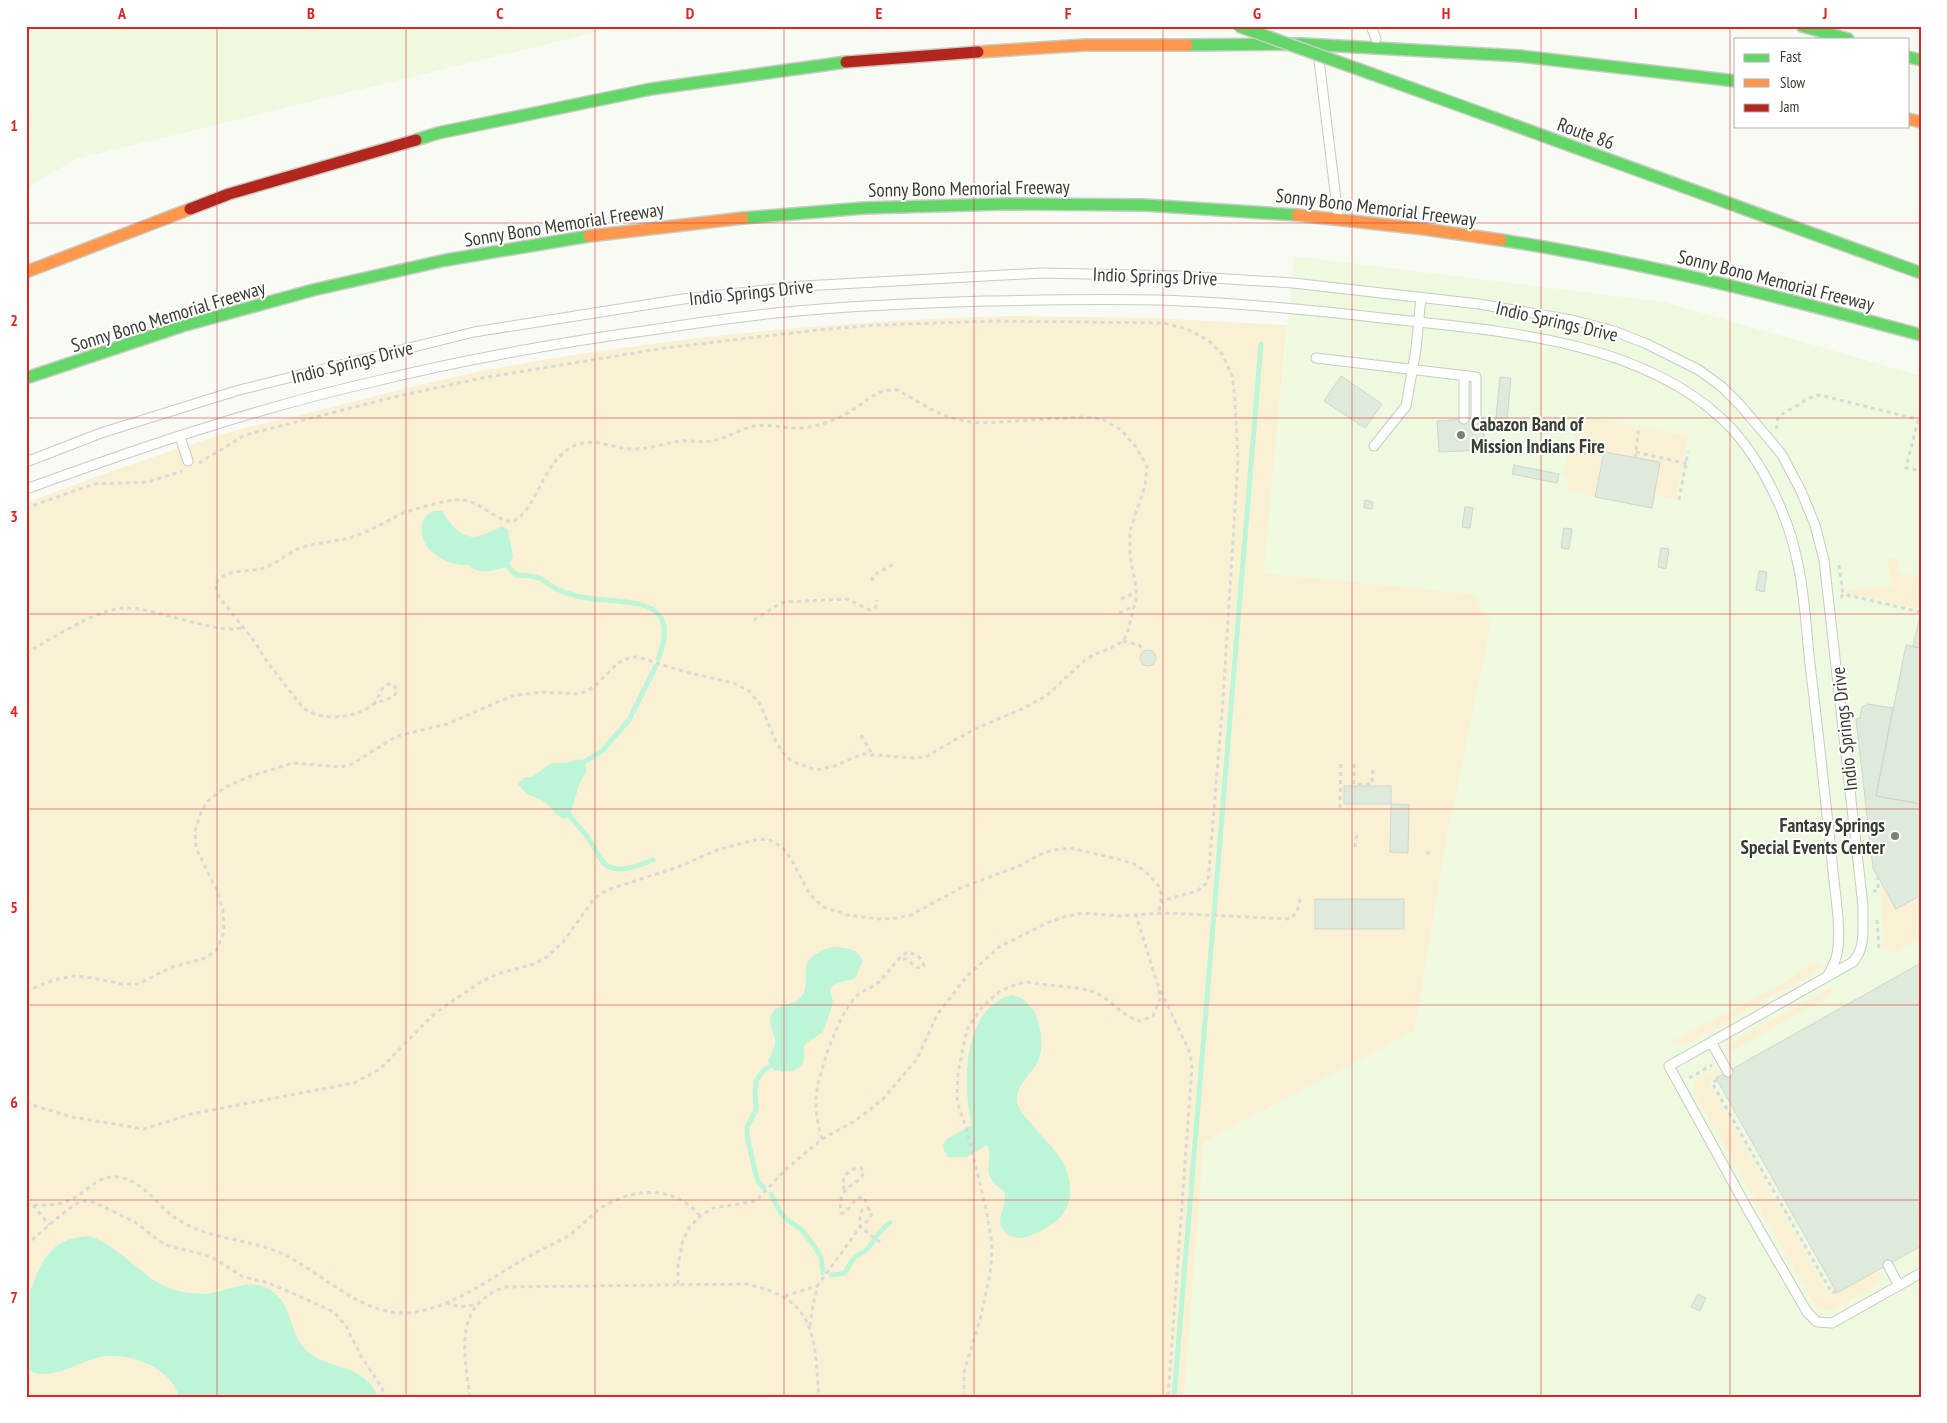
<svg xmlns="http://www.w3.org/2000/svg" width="1947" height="1423" viewBox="0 0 1947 1423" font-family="'PT Sans Narrow',sans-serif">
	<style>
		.built { fill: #eef9e0 }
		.green { fill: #faf1d4 }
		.water { fill: #bdf5d9 }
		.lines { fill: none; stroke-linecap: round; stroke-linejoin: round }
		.stream { stroke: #bdf5d9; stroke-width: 5 }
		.building { fill: #deeadc; stroke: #d0d6ce }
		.lane-casing { stroke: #c8ccc3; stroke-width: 11 }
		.fast-casing { stroke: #c8ccc3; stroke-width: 14 }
		.slow-casing { stroke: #c8ccc3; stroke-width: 14 }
		.jam-casing { stroke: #c8ccc3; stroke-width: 14 }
		.path { stroke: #d9d9d7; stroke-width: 3; stroke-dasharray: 4 4; stroke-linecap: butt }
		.lane { stroke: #fefefd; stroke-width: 9 }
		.fast { stroke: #63d668; stroke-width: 11 }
		.slow { stroke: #ff974d; stroke-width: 11 }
		.jam { stroke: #b3261e; stroke-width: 11 }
		.fast-bridge-casing { stroke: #c8ccc3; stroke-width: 14; stroke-linecap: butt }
		.fast-bridge { stroke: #63d668; stroke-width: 11 }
		.grid { fill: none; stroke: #d62828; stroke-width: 1; stroke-opacity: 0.55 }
		.poi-dot { fill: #7c8075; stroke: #fff; stroke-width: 2 }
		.labels { text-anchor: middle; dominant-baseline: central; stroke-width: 4; stroke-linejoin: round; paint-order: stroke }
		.street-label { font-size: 19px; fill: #393e31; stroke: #fff }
		.poi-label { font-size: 19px; font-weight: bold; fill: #393e31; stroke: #fff; text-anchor: start }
		.neatline { fill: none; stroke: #d62828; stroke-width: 2 }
		.grid-label { font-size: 16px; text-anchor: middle; font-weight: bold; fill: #d62828 }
	</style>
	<rect width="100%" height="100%" fill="#f8fbf4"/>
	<path class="built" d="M 26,26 L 621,26 L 76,159 L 26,188 Z
		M 1294,256 L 1664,302 L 1921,376 L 1921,1397 L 1184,1397 L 1204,1142 L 1415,1031 L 1448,832 L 1473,594 L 1264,573 Z"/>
	<path class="green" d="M 1009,316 L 1155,318 L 1287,325 L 1264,573 L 1473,594 L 1491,623 L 1448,832 L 1415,1031 L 1204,1142 L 1184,1397 L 26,1397 L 26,503 C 89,479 153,456 217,436 C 252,425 289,418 325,409 C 375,396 426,383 477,372 C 653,338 831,321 1009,316 Z
		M 1580,415 L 1688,436 L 1676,500 L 1654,495 L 1660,462 L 1604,452 L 1595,497 L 1567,490 L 1569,480 L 1563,474 Z
		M 1886,558 L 1900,559 L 1897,572 L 1921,578 L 1921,609 L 1846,593 L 1846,590 L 1893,586 Z
		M 1880,881 L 1896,909 L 1921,895 L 1921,938 L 1894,953 L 1890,950 L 1882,949 L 1884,940 Z
		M 1817,962 L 1821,965 L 1817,971 L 1685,1045 L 1670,1042 L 1786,982 L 1811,963 Z
		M 1831,987 L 1835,993 L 1729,1053 L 1725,1046 Z
		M 1717,1068 L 1721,1076 L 1709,1082 L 1830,1297 L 1877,1271 L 1881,1276 L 1875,1287 L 1831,1311 L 1817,1309 L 1694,1092 L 1695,1080 Z"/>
	<path class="water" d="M 434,511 L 442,511 C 445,515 446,518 449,521 C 466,544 480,538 502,526 L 508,530 L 513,556 L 508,566 C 496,570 478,576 469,565 C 447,567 417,549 422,525 C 423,518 427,513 434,511 Z
		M 578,759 L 584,762 L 587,770 L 579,785 L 570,816 L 565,819 C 554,816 554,809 546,803 C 535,795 529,799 518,784 L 525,777 L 532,777 L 552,763 L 567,763 Z
		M 834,947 C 846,948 858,948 863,961 L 855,978 C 846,982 835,981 830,989 L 833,1003 L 823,1032 L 809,1041 L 804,1046 L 804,1062 C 792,1075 789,1072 773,1070 L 768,1061 C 771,1055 776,1047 775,1039 C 774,1032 768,1024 771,1016 C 776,1001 793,1008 802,996 C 811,982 799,967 813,956 C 820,951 825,948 834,947 Z
		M 1012,995 C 1018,997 1024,999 1028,1004 C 1041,1015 1045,1046 1038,1061 C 1032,1073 1016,1086 1017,1100 C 1018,1108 1023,1114 1028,1120 C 1046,1143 1072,1160 1070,1193 C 1069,1212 1058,1222 1042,1230 C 1030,1237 1014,1243 1004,1231 C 1001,1227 1000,1225 1000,1221 C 1001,1210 1007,1203 1004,1191 C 976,1173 996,1160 987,1145 L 966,1157 L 948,1157 L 944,1151 L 943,1144 L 947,1139 L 972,1125 C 962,1086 962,1007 1012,995 Z
		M 88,1236 C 122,1245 142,1282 178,1291 C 188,1293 201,1295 212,1293 C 230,1290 248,1279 267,1288 C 293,1301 289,1332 304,1348 C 326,1372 364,1361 378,1397 L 179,1397 C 175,1384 167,1375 155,1368 C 139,1358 115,1353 96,1358 C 75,1364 47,1383 26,1369 C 26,1348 24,1325 26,1304 C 27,1297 31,1289 34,1282 C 44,1254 56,1238 88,1236 Z"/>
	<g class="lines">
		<path class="stream" d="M 508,566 L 516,575 C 522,576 529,575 536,577 C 544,579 551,587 559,590 C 565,593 574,595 581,597 C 622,605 685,592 658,659
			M 584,762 L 602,751 L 629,720 L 656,666
			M 570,816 C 578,826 588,836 594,847 C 596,850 597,854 600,858 C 612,878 636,866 653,860
			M 764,1188 L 758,1181 L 755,1171 L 747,1136 L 747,1127 L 756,1110 L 755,1091 L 756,1081 L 763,1071 L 770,1066
			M 771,1194 L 780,1212 L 786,1219 L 802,1230 L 814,1246 L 821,1257 L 823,1273
			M 831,1275 C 852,1274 844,1269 854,1258 C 857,1255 863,1253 867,1249 C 876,1240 877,1231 890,1223
			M 1174,1397 L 1261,344"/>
	</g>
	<path class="building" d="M 1341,376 L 1382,404 L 1365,428 L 1324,401 Z
		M 1500,377 L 1511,378 L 1506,429 L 1495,428 Z
		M 1483,418 L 1485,450 L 1439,452 L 1437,421 Z
		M 1604,452 L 1660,462 L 1652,508 L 1595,497 Z
		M 1514,465 L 1559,474 L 1557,483 L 1512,474 Z
		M 1365,500 L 1373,502 L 1372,509 L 1364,508 Z
		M 1465,507 L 1473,508 L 1470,528 L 1462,527 Z
		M 1564,528 L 1572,529 L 1569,549 L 1561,548 Z
		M 1661,548 L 1669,549 L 1666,569 L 1658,567 Z
		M 1759,571 L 1767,572 L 1764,592 L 1756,590 Z
		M 1920,616 L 1921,616 L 1921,648 L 1913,647 Z
		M 1906,645 L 1921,648 L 1921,804 L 1876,796 Z
		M1140 658a8 8 0 1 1 16 0a8 8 0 1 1-16 0Z
		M 1868,704 L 1893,708 L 1876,796 L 1921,804 L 1921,895 L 1896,909 L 1873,868 L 1856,719 L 1860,718 L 1862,707 Z
		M 1344,786 L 1391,786 L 1391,804 L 1344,804 Z
		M 1391,804 L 1409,805 L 1408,853 L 1390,852 Z
		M 1315,899 L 1404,899 L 1404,929 L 1315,929 Z
		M 1921,963 L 1921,1246 L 1837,1293 L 1716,1078 Z
		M 1698,1294 L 1706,1298 L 1700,1311 L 1691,1307 Z"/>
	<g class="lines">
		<g class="lane-casing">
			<path id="lane" d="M 1371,26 L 1376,39
				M 1319,60 L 1338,216
				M 1316,358 L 1476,377 L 1476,419
				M 1464,376 L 1464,419
				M 180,437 L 188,461
				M 1374,446 L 1406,406 L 1416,349 L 1421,297
				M 26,462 L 101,433 L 239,390 L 474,332 L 683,299 L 803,286 L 1042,273 L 1179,276 L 1293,283 L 1479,304 L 1572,320 L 1614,331 L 1647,344 L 1699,370 L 1722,387 L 1741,406 L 1774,445 L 1782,455 L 1801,491 L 1815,525 L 1824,560 L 1863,906 C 1862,925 1867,946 1853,962 L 1669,1066 L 1748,1210 L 1807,1312 L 1817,1322 L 1832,1323 L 1921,1273
				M 26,489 C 139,448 254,409 372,382 C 466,359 562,342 658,329 C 708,321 759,314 809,310 C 867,305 925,303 984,301 C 1050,300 1116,298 1182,301 C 1252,304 1322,311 1391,319 C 1501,331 1636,340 1721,418 C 1758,452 1787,511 1797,560 C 1805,594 1806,630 1810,664 C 1818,730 1825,795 1832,861 C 1834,888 1842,928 1837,954 C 1835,964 1833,966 1828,975
				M 1711,1042 L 1728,1072
				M 1888,1265 L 1899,1286"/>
		</g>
		<g class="fast-casing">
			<path id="fast" d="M 1802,26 L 1848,39
				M 1187,45 L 1303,44 L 1520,56 L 1736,81
				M 1908,57 L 1921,60
				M 1464,107 L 1921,273
				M 416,140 L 438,133 L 651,89 L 846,62
				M 743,218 L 864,208 L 1004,204 L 1144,205 L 1297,215
				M 1501,240 C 1643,262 1782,297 1921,335
				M 26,378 L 182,326 L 313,290 L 446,260 L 589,236"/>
		</g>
		<g class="slow-casing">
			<path id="slow" d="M 978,52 L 1085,45 L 1187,45
				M 1908,119 L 1921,122
				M 1297,215 L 1424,229 L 1501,240
				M 589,236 L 743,218
				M 26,272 L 190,209"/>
		</g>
		<g class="jam-casing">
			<path id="jam" d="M 846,62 L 978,52
				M 190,209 L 229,194 L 416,140"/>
		</g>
		<path class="path" d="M 1918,420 L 1906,468 L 1918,470
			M 1777,429 C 1774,416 1784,413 1793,408 C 1802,403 1808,397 1819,395 L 1921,420
			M 1636,452 L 1688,464
			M 1635,458 L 1639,426
			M 199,463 L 245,435 L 394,397 L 482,378 L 665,348 L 817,330 L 877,325 L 996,321 L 1163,323 L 1187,329 L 1208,340 L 1222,354 L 1232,375 L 1235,399 L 1238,460 L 1223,700 L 1208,882 L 1197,891 L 1168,899 L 1161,903
			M 1679,500 L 1688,452
			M 26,508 L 94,484 L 148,482 L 182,471
			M 1839,565 L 1843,594
			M 873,581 L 872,578 L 877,573 L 894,564
			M 1841,598 L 1843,594 L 1920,612
			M 1121,599 L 1136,592
			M 1119,613 L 1134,606
			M 754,620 L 776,606 L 785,602 L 847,599 L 870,610 L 876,607 L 877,600
			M 1123,641 L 1139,645 L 1144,651
			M 26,653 C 54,638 92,611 123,608 C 152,606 223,637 243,627
			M 861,735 L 872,754
			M 1354,764 L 1354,784 L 1372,784 L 1373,766
			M 1340,808 L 1341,763
			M 1355,847 L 1357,833
			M 1426,853 L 1434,853
			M 1873,891 L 1878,891 L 1878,877
			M 1877,920 L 1879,949
			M 26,991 L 54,980 L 74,976 L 93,978 L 122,984 L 138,984 L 172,967 L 203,959 L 216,951 L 224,932 L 223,911 L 218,893 L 196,848 L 195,831 L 201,812 L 208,801 L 224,788 L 248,777 L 293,763 L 341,767 L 352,764 L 397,736 L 447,724 L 512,696 L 541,692 L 580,694 L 594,687 L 618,663 L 631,657 L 638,657 L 685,672 L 734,683 L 749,691 L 760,704 L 776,742 L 786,757 L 794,762 L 816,770 L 835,766 L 862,754 L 914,758 L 925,757 L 973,730 L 1024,708 L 1046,696 L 1084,661 L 1093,655 L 1115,646 L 1123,641 L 1127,634 L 1136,599 L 1136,587 L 1130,555 L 1130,531 L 1145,486 L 1147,467 L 1137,448 L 1121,430 L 1102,419 L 1083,417 L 981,423 C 941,420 930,407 897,390 C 876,388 864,404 846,414 C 831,422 810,429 792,428 C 779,427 766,424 754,426 C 739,429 726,439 711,441 C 701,443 691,440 680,441 C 665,443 651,449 635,449 C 614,450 594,435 572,447 C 542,463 538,507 514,521 C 496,524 480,497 455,500 C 443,501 414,509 403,513 C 387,521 372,530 355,536 C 338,542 320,542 303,547 C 290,551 279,562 266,567 C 250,574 224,566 215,585 L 219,597 L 255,642 L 265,659 L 303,708 C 321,720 344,719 363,711 C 367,709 371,705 376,703 C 382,701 388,699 394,696 L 397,691 L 394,685 L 388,684 L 382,689 L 375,703
			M 1161,991 L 1190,1053 L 1192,1067 L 1168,1397
			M 1689,1078 L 1712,1065
			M 1717,1080 L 1712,1083 L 1832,1293 L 1836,1291
			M 26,1103 L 72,1117 L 144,1129 L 191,1114 L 354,1083 L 380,1069 L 434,1014 L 479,983 L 497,974 L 534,964 L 547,957 L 563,942 L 594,899 L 607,890 L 678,867 L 717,850 L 759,839 L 770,840 L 783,848 L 791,859 L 808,891 L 815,900 L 824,907 L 847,915 L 879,919 L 897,918 L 911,915 L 963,887 L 1019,866 L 1039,855 L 1053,850 L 1070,848 L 1122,860 L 1134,864 L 1145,871 L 1158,885 L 1161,892 L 1161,903 L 1158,914
			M 822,1139 C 818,1125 815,1111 816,1097 C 818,1074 838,1017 853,1000 C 860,990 874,988 881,980 C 890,970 896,960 907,952 C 916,954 922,957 924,966 L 918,968 L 906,959 L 897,959
			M 844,1190 L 843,1182 L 845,1175 L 854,1169 L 861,1168 L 864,1172 C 860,1187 836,1183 841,1213 L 844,1213 C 851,1208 854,1197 864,1197 L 868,1208
			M 26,1205 C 40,1205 55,1206 68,1201 C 90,1192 100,1168 129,1180 C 147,1187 163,1212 182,1222 C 211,1239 246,1239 276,1251 C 323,1270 365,1324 421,1311 C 457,1303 487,1281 519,1262 C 534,1253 550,1246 566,1237 C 579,1229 589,1217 601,1208 C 633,1187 675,1185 700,1216
			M 33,1205 L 49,1225
			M 26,1245 L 62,1214 L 73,1206 L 79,1202 L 88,1201 L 96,1203 L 135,1222 L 158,1240 L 166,1245 L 202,1254 L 215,1259 L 243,1277 L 265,1282 L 281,1288 L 334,1312 L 346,1326 L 361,1356 L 382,1388 L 385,1397
			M 678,1284 L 678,1265 L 683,1240 L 689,1228 L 700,1216 L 713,1208 L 756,1201 L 784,1171 L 822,1139 L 855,1121 L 883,1099 L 917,1059 L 937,1015 L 967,976 L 999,947 L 1049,922 L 1067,916 L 1083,913 L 1120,916 L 1165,913 L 1290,919 L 1297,912 L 1301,896
			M 785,1296 L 817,1286
			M 446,1303 L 461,1307 L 479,1304
			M 810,1326 L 813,1304 L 818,1285 L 860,1227 L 869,1220 L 872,1213 L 868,1208 L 862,1210 L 860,1217 L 860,1227 L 880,1242
			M 470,1397 C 464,1353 453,1305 505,1287 L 746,1284 C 817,1299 814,1335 819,1397
			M 964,1397 L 964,1372 L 981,1316 L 991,1268 L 992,1244 L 986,1209 L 966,1127 L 959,1108 L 957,1097 L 958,1073 L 967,1029 L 983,1006 L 1000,991 L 1017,984 L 1027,982 C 1046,986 1077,986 1094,992 C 1111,999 1121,1016 1140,1021 L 1153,1016 L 1160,999 L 1159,989 L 1136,915"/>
		<use href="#lane" class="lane"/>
		<use href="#fast" class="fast"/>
		<use href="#slow" class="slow"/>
		<use href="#jam" class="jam"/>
		<g class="fast-bridge-casing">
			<path id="fast-bridge" d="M 1238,26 L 1464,107"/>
		</g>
		<use href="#fast-bridge" class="fast-bridge"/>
	</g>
	<path class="grid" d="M 217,26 L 217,1397M 406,26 L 406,1397M 595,26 L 595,1397M 784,26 L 784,1397M 974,26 L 974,1397M 1163,26 L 1163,1397M 1352,26 L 1352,1397M 1541,26 L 1541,1397M 1730,26 L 1730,1397M 26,223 L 1921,223M 26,418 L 1921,418M 26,614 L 1921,614M 26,809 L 1921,809M 26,1005 L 1921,1005M 26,1200 L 1921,1200"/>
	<g class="poi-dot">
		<circle cx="1461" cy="435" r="5"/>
		<circle cx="1895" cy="836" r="5"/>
	</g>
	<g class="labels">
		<g class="street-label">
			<text transform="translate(1586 133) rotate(20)">Route 86</text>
			<text transform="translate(969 188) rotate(-1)">Sonny Bono Memorial Freeway</text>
			<text transform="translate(1376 207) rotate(7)">Sonny Bono Memorial Freeway</text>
			<text transform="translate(564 224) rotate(-9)">Sonny Bono Memorial Freeway</text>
			<text transform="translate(1155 276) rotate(2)">Indio Springs Drive</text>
			<text transform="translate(1776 280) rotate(14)">Sonny Bono Memorial Freeway</text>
			<text transform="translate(751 292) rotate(-6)">Indio Springs Drive</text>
			<text transform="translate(168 316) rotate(-17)">Sonny Bono Memorial Freeway</text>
			<text transform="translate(1557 321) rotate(13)">Indio Springs Drive</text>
			<text transform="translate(352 362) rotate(-14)">Indio Springs Drive</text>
			<text transform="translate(1844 729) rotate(-96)">Indio Springs Drive</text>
		</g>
		<g class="poi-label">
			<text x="1471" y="424">Cabazon Band of<tspan x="1471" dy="22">Mission Indians Fire</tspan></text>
			<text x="1885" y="825" text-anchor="end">Fantasy Springs<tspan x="1885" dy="22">Special Events Center</tspan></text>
		</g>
	</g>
	<rect width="1947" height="1423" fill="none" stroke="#ffffff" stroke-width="55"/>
	<rect x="1734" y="38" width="175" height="90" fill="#ffffff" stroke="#b0b2ad"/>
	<rect x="1744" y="54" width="25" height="8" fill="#63d668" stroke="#b0b2ad"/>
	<text x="1780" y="62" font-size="15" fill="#393e31">Fast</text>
	<rect x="1744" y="79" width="25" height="8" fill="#ff974d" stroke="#b0b2ad"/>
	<text x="1780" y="88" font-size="15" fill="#393e31">Slow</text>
	<rect x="1744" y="104" width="25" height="8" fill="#b3261e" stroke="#b0b2ad"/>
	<text x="1780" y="112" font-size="15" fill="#393e31">Jam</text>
	<rect x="28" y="28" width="1892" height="1368" class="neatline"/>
	<g class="grid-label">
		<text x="122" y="19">A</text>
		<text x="311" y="19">B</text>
		<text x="500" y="19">C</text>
		<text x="690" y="19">D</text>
		<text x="879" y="19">E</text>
		<text x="1068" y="19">F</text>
		<text x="1257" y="19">G</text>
		<text x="1446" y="19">H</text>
		<text x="1636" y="19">I</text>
		<text x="1825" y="19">J</text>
		<text x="14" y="131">1</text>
		<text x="14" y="326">2</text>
		<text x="14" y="522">3</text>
		<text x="14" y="717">4</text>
		<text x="14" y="913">5</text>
		<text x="14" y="1108">6</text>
		<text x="14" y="1303">7</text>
	</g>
</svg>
